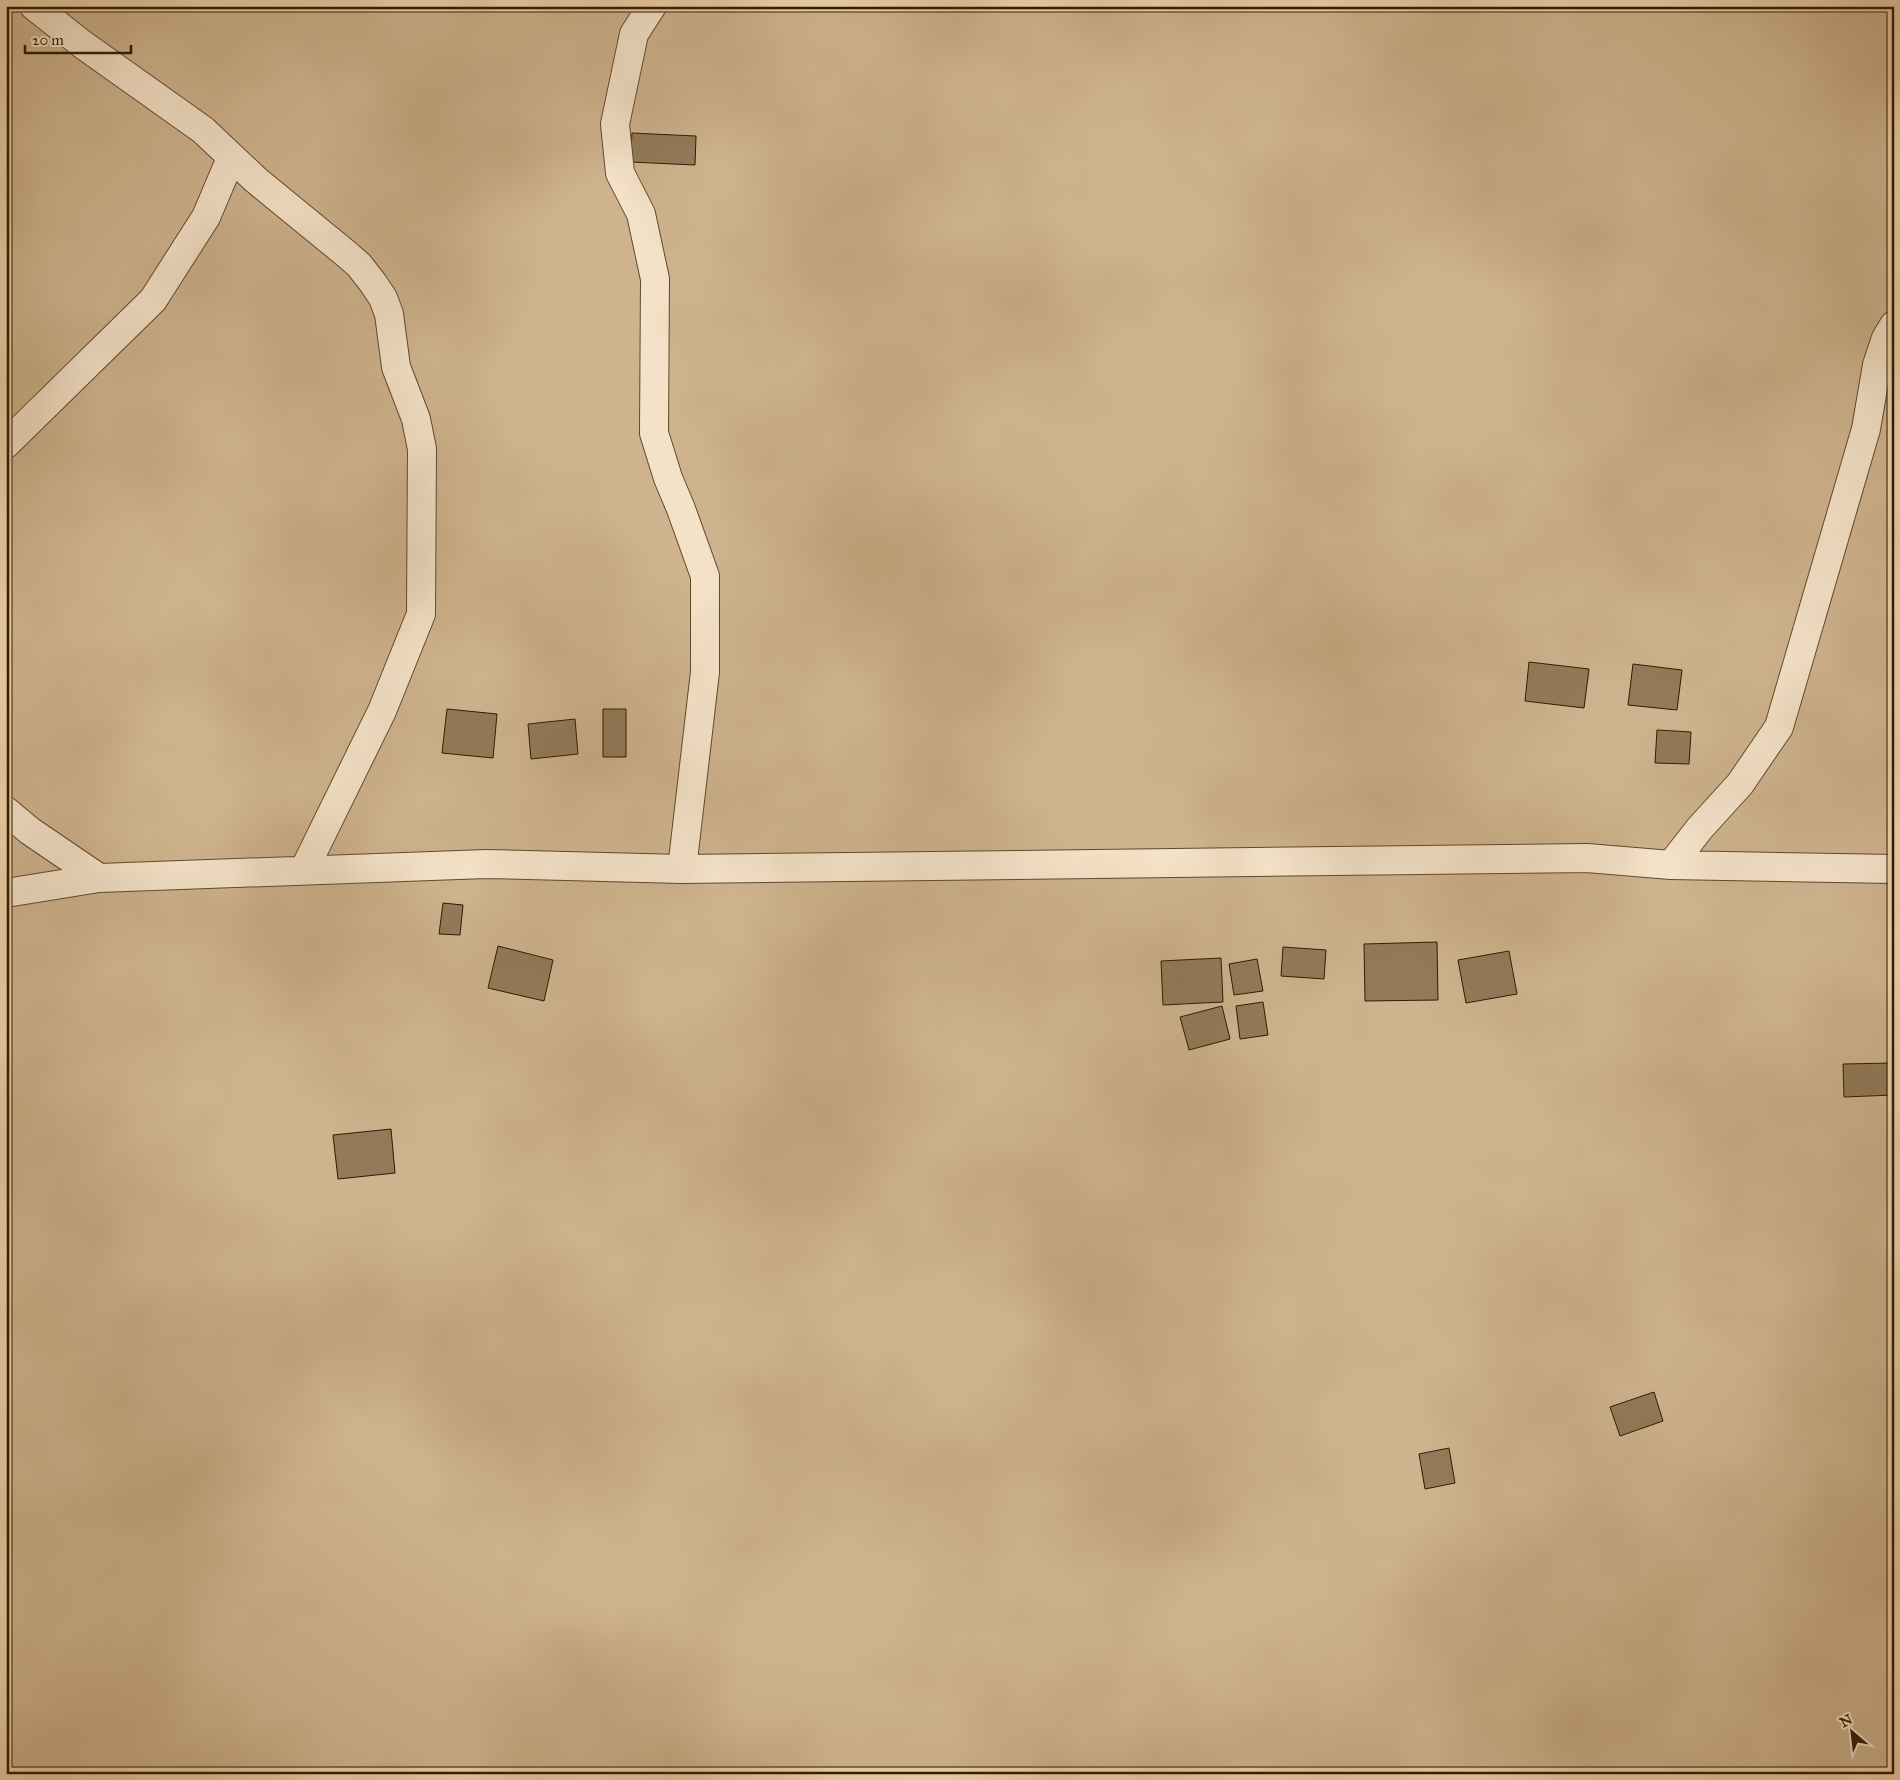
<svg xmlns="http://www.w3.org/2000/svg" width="1900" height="1780" viewBox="0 0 1900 1780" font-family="'IM FELL Great Primer',serif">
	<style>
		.green { fill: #ceb38e; stroke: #7e6748 }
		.building { fill: #927a5a; stroke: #2f1b03 }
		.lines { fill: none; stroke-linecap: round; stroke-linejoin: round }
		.minor-casing { stroke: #5f492d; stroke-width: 30 }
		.minor { stroke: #f4e2c8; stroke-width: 28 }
	</style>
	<rect width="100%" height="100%" fill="#eed2aa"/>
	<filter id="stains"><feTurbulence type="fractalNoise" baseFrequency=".004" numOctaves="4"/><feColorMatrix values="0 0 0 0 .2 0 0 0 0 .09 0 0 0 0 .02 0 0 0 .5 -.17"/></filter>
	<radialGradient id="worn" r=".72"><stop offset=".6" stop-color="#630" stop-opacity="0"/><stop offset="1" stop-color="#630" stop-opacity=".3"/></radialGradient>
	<path class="green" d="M 6,6 L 1894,6 L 1894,1774 L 6,1774 Z"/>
	<path class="building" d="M 632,133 L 696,136 L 695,165 L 630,162 Z
		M 1529,662 L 1589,669 L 1584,708 L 1525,701 Z
		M 1633,664 L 1682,670 L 1677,710 L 1628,705 Z
		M 447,709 L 497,714 L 493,758 L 442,753 Z
		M 603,709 L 626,709 L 626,757 L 603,757 Z
		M 575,719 L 578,754 L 531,759 L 528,724 Z
		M 1657,730 L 1691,732 L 1689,764 L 1655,763 Z
		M 443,903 L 463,905 L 460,935 L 439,934 Z
		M 1437,942 L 1438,1000 L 1365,1001 L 1364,944 Z
		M 498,946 L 553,960 L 544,1001 L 488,988 Z
		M 1283,947 L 1326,950 L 1324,979 L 1281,976 Z
		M 1509,951 L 1517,994 L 1466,1003 L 1458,960 Z
		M 1221,958 L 1223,1002 L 1163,1005 L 1161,961 Z
		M 1257,959 L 1263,991 L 1234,995 L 1229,964 Z
		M 1263,1002 L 1268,1035 L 1240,1039 L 1236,1006 Z
		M 1222,1006 L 1230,1039 L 1189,1050 L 1180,1017 Z
		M 1894,1063 L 1894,1095 L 1844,1097 L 1843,1064 Z
		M 391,1129 L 395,1173 L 338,1179 L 333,1135 Z
		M 1654,1392 L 1663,1421 L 1620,1436 L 1610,1407 Z
		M 1449,1448 L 1455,1483 L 1425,1489 L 1419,1454 Z"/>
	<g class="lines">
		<g class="minor-casing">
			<path id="minor" d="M 34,6 L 82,44 L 203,130 L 256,180 L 344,252 L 359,265 L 373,283 L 383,298 L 389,314 L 396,367 L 416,419 L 422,449 L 421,614 L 382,711 L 304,870
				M 652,6 L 634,34 L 615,124 L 620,173 L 641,214 L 655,279 L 654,433 L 668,478 L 681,509 L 705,576 L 705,672 L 682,869
				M 6,444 L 153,300 L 206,217 L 231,158
				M 6,811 L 30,831 L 99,878
				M 1671,865 L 1700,828 L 1740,784 L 1779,727 L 1866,429 L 1877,365 L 1886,338 L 1894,325
				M 6,893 L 99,878 L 486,864 L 682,869 L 1587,858 L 1671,865 L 1894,869"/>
		</g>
		<use href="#minor" class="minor"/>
	</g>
	<rect width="1900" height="1780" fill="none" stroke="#eed2aa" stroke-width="25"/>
	<rect x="8" y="8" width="1885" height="1765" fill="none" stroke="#2f1b03" stroke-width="2.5"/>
	<rect x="12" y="12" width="1875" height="1755" fill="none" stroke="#2f1b03"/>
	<g transform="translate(1852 1732) rotate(332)" stroke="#f4e2c8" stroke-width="4" paint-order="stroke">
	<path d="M0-4L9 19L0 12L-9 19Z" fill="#2f1b03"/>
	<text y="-8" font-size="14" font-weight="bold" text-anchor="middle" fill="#2f1b03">N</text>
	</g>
	<path d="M25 45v8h106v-8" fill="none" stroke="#2f1b03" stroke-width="2.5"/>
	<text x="32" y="45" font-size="15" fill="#2f1b03" stroke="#f4e2c8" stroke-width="4" paint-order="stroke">20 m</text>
	<rect width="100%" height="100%" filter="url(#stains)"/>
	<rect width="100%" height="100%" fill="url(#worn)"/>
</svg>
